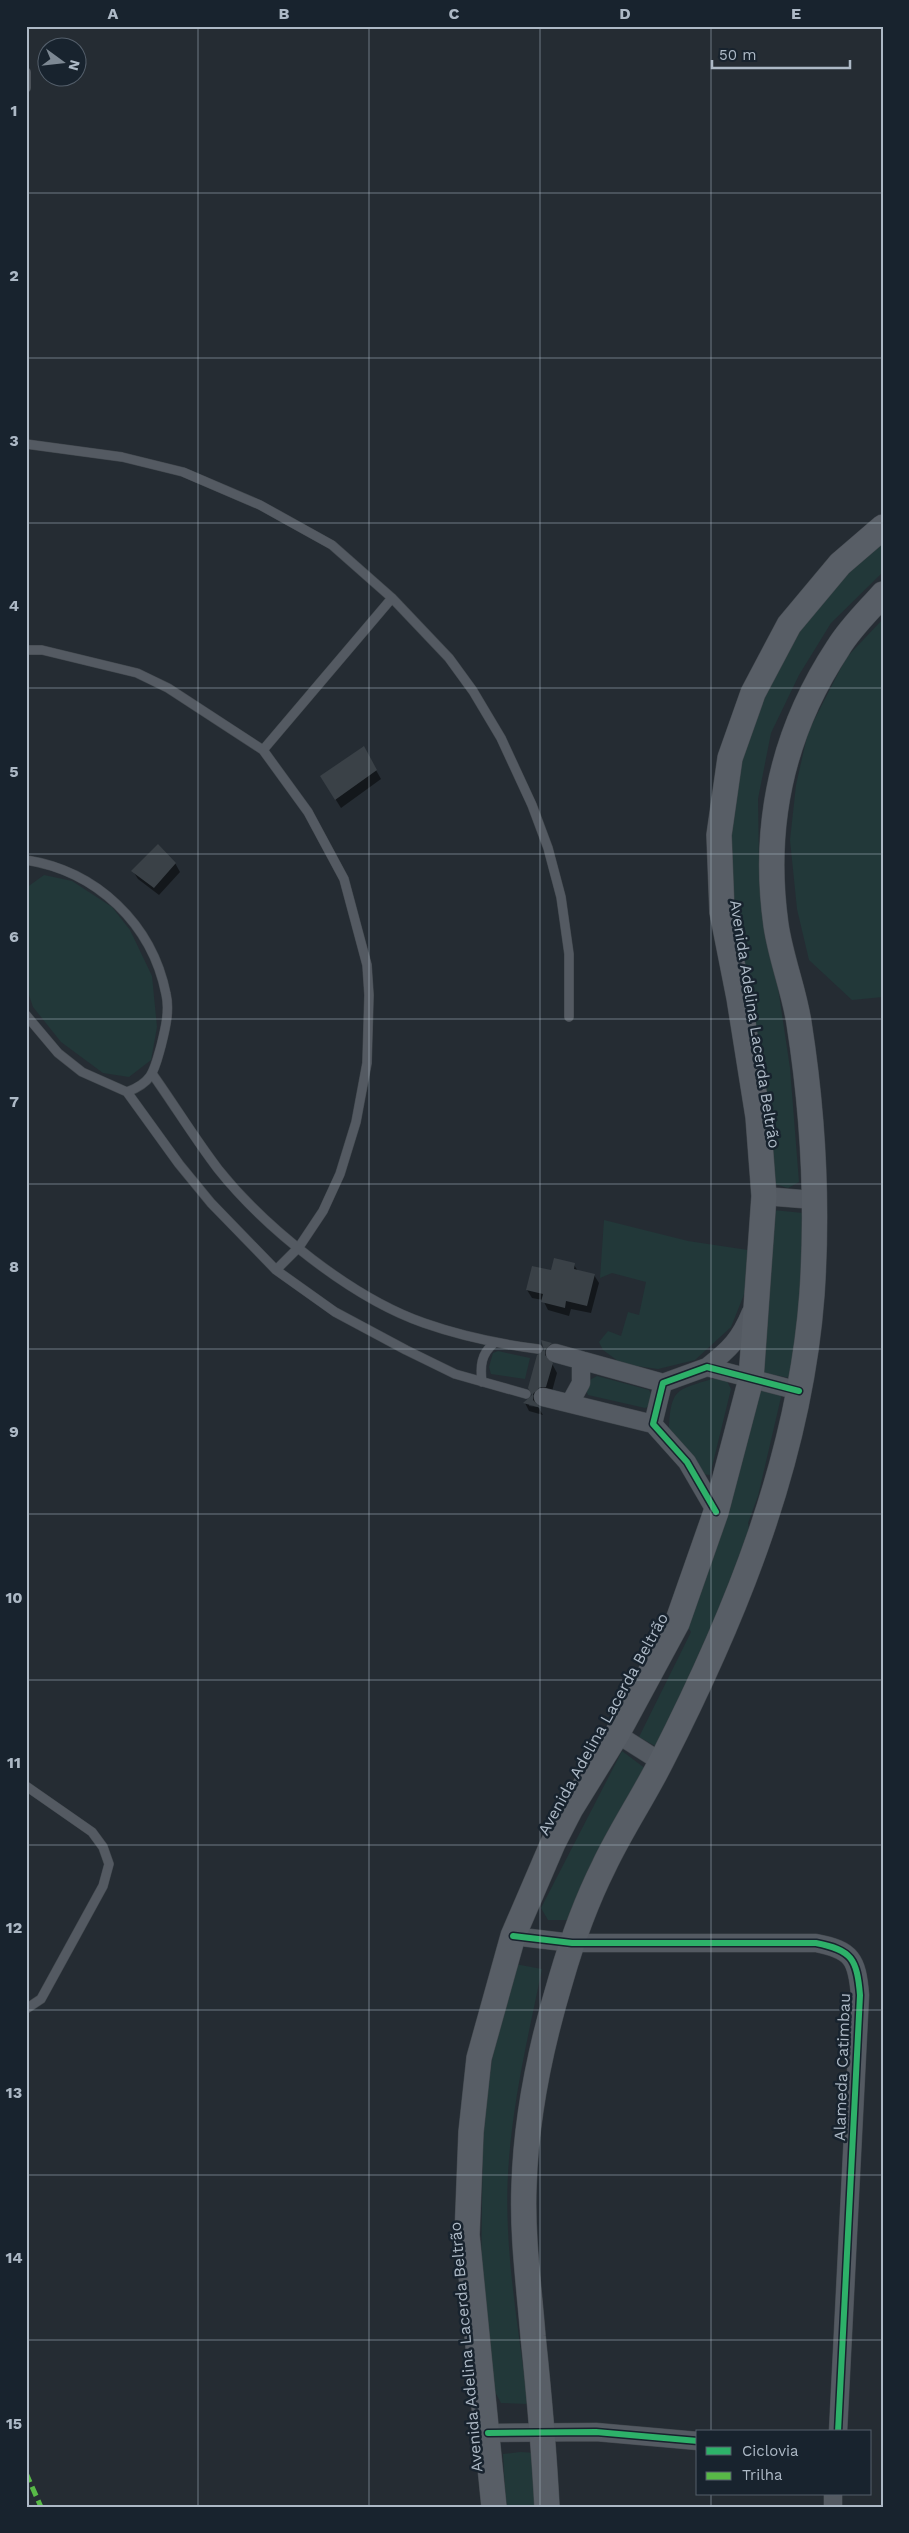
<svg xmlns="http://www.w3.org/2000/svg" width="909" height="2533" viewBox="0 0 909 2533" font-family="'Work Sans',sans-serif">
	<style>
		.green { fill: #223839 }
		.shadow { fill: #0007 }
		.building { fill: #3a4147 }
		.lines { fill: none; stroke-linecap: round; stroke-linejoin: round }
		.service-casing { stroke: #42484e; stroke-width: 10 }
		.minor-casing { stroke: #42484e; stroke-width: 19 }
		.secondary-casing { stroke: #42484e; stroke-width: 26 }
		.service { stroke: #545a62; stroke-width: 9 }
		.minor { stroke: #545a62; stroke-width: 18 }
		.secondary { stroke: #585e66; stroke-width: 25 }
		.quiet { stroke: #58b947; stroke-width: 5; stroke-dasharray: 10 5; stroke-linecap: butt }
		.cycleway-casing { stroke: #18232e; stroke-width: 9 }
		.cycleway { stroke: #2db169; stroke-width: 6 }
		.grid { fill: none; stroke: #adb9c6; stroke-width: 1; stroke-opacity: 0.55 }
		.labels { text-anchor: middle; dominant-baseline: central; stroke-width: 5; stroke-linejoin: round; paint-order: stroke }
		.street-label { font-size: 16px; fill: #adb9c6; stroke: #18232e }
		.neatline { fill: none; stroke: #adb9c6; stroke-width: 2 }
		.grid-label { font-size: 16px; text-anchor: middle; font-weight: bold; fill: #adb9c6 }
	</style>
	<rect width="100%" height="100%" fill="#252c33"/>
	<path class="green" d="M 883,533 L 883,572 L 831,623 L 799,675 L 771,733 L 758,799 L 759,861 L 790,1068 L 799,1182 L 788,1188 L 772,1183 L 728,889 L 735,760 L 792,622 Z
		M 883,619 L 883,997 L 852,1000 L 809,960 L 797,909 L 790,840 L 796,785 L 808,732 L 846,658 Z
		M 44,875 L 72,881 L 112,907 L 130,930 L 152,976 L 157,1027 L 151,1060 L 129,1077 L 103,1073 L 61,1042 L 33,1007 L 26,986 L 26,888 Z
		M 773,1210 L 803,1213 L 801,1307 L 790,1378 L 759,1372 Z
		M 604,1220 L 688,1241 L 748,1250 L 745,1292 L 731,1327 L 695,1360 L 658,1369 L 622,1364 L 603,1350 L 599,1342 L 608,1331 L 621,1336 L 628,1312 L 639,1315 L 646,1282 L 612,1273 L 600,1278 Z
		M 498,1351 L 530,1358 L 525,1379 L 491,1374 L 489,1367 L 493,1353 Z
		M 597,1376 L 649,1390 L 653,1398 L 649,1406 L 645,1408 L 588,1395 L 585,1388 L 588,1381 Z
		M 712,1379 L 726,1379 L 731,1389 L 710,1475 L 700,1474 L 692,1457 L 669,1428 C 671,1388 677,1390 712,1379 Z
		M 758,1386 L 782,1393 L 758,1496 L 748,1523 L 751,1541 L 664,1744 L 655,1746 L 639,1737 L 691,1632 L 686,1624 Z
		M 622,1751 L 646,1769 L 570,1920 L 548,1920 L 541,1908 Z
		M 515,1964 L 542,1969 C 529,2032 514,2095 509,2159 C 502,2241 518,2323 528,2404 L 501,2403 L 494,2390 L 481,2282 L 483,2125 L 492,2060 Z
		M 520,2452 L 537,2453 L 539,2507 L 506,2507 L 503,2454 Z"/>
	<path class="shadow" d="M 363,747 L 381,779 L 341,808 L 321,776 Z
		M 175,863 L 180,872 L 159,895 L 138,879 L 133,871 Z
		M 574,1265 L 578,1271 L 594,1275 L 599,1283 L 591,1313 L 571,1309 L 569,1316 L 548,1310 L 543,1300 L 532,1298 L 527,1290 L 552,1272 Z
		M 543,1342 L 551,1344 L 555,1352 L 549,1358 L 557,1373 L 551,1395 L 537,1403 L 537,1405 L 530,1403 L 529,1406 L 538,1407 L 543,1415 L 529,1411 L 525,1403 L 534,1396 L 529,1388 L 538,1356 L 546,1351 Z"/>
	<path class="building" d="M 364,746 L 377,770 L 335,800 L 320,776 Z
		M 158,844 L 176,863 L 154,888 L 131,871 Z
		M 554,1258 L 575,1263 L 574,1269 L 595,1274 L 587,1306 L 566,1301 L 565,1308 L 541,1302 L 543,1294 L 526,1290 L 532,1266 L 551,1270 Z
		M 541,1340 L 552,1343 L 545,1350 L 545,1355 L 553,1363 L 546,1387 L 540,1387 L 533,1394 L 533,1400 L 541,1408 L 523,1403 L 532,1395 L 528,1388 L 537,1355 L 544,1350 Z"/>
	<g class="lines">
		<g class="service-casing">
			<path id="service" d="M 26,72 L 26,88
				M 26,444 L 122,457 L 183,472 L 260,505 L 332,545 L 392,598 L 449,658 L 473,691 L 501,738 L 532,805 L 548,848 L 561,897 L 569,954 L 569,1017
				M 26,650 L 42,650 L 137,673 L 168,688 L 263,750 L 308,812 L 344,879 L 367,965 L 369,995 L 367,1063 L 356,1122 L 340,1174 L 323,1211 L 299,1247 L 276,1270
				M 263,750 L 392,598
				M 26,860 C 97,871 152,924 166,994 C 170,1011 165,1030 161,1046 C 154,1071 153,1082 127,1092
				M 26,1015 L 58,1053 L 82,1072 L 127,1092 L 179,1164 L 211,1203 L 276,1270 L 335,1312 L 406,1350 L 455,1374 L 526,1394
				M 153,1075 C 175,1106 195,1139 218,1169 C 265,1228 352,1298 424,1323 C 461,1336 499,1344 538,1349
				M 482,1382 C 480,1366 481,1354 494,1343
				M 26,1786 L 92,1832 L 103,1847 L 109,1864 L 103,1886 L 41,1999 L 26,2009"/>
		</g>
		<g class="minor-casing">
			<path id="minor" d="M 764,1196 L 814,1200
				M 555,1353 L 663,1383
				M 707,1367 C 730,1349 740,1339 751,1312
				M 543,1397 L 653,1424
				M 570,1403 L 581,1383 L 581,1360
				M 716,1512 L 687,1462 L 653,1424 L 663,1383 L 707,1367 L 799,1391
				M 617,1734 L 661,1762
				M 513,1936 L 572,1943 L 816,1943 C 852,1950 857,1959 860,1995 L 838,2432
				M 488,2433 L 596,2432 L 698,2441
				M 833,2507 L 833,2494"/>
		</g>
		<g class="secondary-casing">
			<path id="secondary" d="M 494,2507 L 467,2235 L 471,2132 L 479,2058 L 513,1936 L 553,1843 L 570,1810 L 617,1734 L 677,1623 L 716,1512 L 751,1379 L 764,1196 L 758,1117 L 739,998 L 722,912 L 719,835 L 730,758 L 753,693 L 789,625 L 840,564 L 883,527
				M 547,2507 C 544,2450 539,2393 533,2336 C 529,2286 522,2236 524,2186 C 526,2116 541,2045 561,1979 C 572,1941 586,1902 604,1866 C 621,1830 644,1796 662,1760 C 736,1615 800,1458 812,1294 C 818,1205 813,1112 799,1023 C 794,990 781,959 776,925 C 762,825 782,733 838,648 C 850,628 868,611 883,594"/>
		</g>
		<use href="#service" class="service"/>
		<use href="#minor" class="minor"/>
		<use href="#secondary" class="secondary"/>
		<path class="quiet" d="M 26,2473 L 41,2507"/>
		<g class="cycleway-casing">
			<path id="cycleway" d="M 716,1512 L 687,1462 L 653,1424 L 663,1383 L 707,1367 L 799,1391
				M 513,1936 L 572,1943 L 816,1943 C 852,1950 857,1959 860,1995 L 838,2432
				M 488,2433 L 596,2432 L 698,2441"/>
		</g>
		<use href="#cycleway" class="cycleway"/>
	</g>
	<path class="grid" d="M 198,26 L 198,2507M 369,26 L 369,2507M 540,26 L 540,2507M 711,26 L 711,2432M 26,193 L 883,193M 26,358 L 883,358M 26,523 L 883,523M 26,688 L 883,688M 26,854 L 883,854M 26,1019 L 883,1019M 26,1184 L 883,1184M 26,1349 L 883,1349M 26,1514 L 883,1514M 26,1680 L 883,1680M 26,1845 L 883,1845M 26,2010 L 883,2010M 26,2175 L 883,2175M 26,2340 L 883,2340M 711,2494 L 711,2507"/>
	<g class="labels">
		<g class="street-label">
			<text transform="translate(755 1024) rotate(81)">Avenida Adelina Lacerda Beltrão</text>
			<text transform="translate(603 1724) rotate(-61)">Avenida Adelina Lacerda Beltrão</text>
			<text transform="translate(842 2067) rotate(-88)">Alameda Catimbau</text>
			<text transform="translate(466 2347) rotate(-95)">Avenida Adelina Lacerda Beltrão</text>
		</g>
	</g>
	<rect width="909" height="2533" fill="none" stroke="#18232e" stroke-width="55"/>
	<rect x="696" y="2430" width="175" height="65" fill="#18232e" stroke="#545f6b"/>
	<rect x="706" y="2447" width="25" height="8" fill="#2db169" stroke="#545f6b"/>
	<text x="742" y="2456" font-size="15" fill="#adb9c6">Ciclovia</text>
	<rect x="706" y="2472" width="25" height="8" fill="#58b947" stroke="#545f6b"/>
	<text x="742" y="2480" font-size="15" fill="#adb9c6">Trilha</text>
	<g transform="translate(62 62) rotate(105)"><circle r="24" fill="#18232e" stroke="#545f6b"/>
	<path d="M0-4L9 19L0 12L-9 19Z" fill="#7d8893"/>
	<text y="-8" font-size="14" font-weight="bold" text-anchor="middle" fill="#adb9c6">N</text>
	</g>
	<path d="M712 60v8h138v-8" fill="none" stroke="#adb9c6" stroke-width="2.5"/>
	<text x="719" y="60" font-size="15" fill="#adb9c6" stroke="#18232e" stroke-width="4" paint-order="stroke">50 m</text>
	<rect x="28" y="28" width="854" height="2478" class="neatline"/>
	<g class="grid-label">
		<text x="113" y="19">A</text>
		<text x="284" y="19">B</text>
		<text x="454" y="19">C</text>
		<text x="625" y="19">D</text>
		<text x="796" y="19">E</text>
		<text x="14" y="116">1</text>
		<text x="14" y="281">2</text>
		<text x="14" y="446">3</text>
		<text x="14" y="611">4</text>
		<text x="14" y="777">5</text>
		<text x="14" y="942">6</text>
		<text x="14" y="1107">7</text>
		<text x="14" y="1272">8</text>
		<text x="14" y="1437">9</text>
		<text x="14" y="1603">10</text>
		<text x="14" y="1768">11</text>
		<text x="14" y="1933">12</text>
		<text x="14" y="2098">13</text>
		<text x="14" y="2263">14</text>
		<text x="14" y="2429">15</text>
	</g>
</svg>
